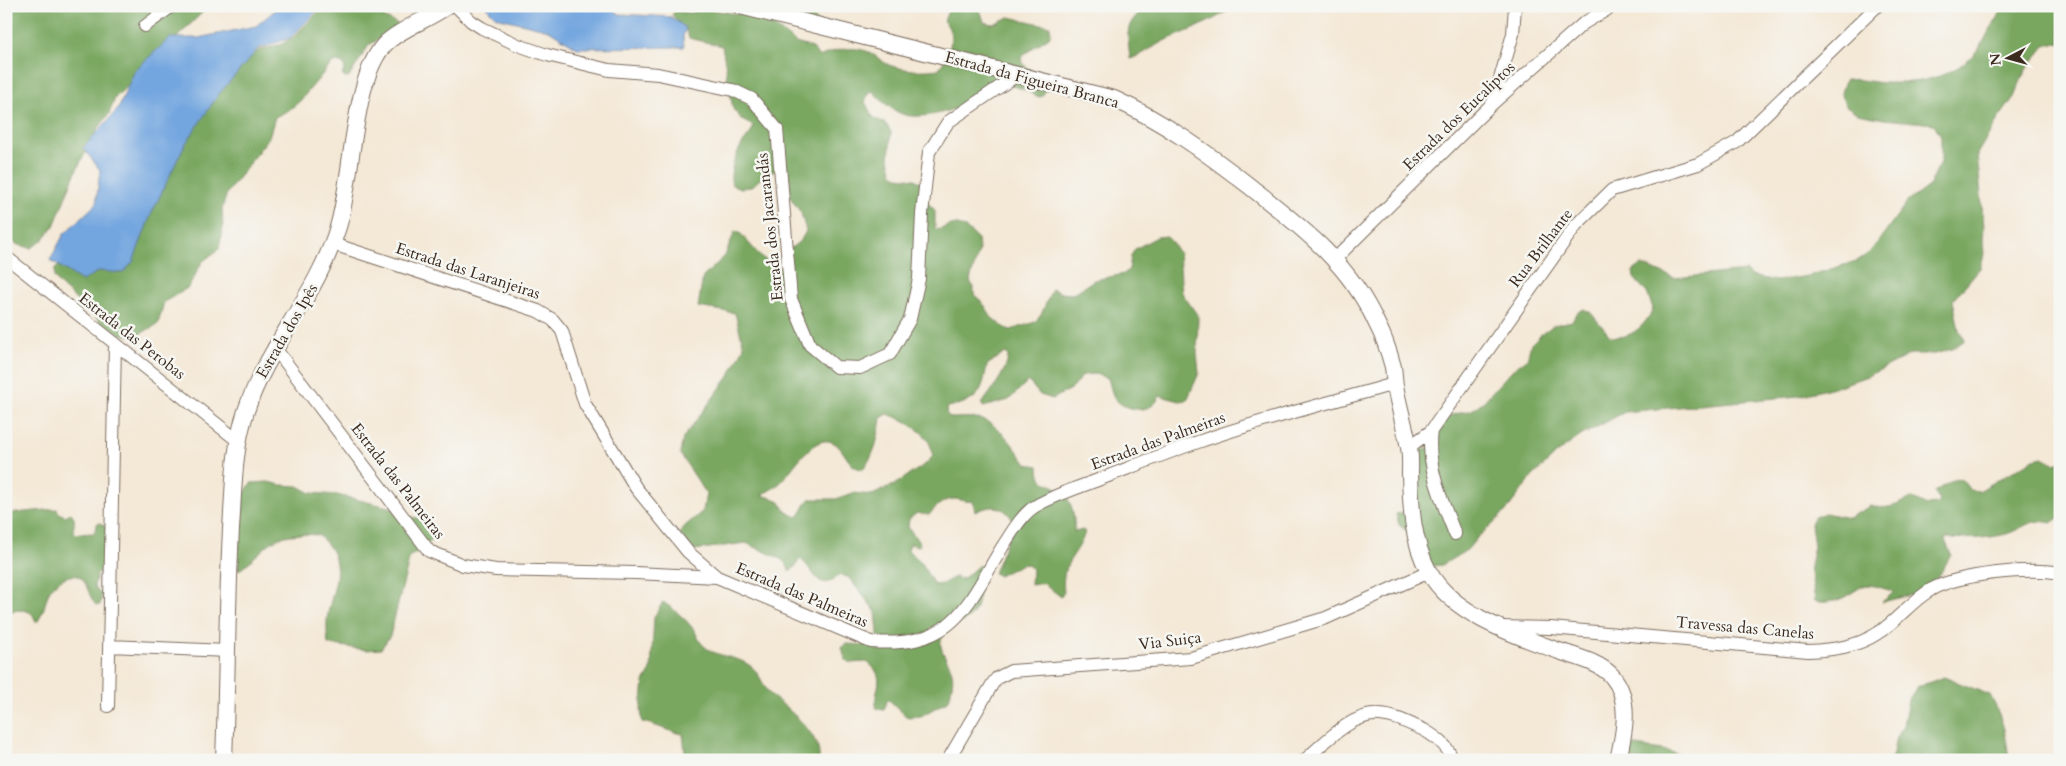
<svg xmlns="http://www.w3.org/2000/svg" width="2066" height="766" viewBox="0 0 2066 766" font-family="Cardo,serif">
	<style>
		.forest { fill: #79a760; stroke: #5a683f; fill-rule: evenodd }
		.water { fill: #73a6df; stroke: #57687e }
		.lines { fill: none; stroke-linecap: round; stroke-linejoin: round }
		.minor-casing { stroke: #7c6c5e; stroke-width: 14 }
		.major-casing { stroke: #7c6c5e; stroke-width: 18 }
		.minor { stroke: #fff; stroke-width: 12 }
		.major { stroke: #fff; stroke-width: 16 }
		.labels { text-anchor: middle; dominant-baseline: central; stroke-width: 5; stroke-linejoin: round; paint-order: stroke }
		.street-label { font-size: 16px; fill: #3b2a1e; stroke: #f6f6f2 }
	</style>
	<rect width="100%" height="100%" fill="#f6f6f2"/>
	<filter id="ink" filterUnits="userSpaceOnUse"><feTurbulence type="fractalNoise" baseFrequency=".02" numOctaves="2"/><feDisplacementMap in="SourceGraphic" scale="10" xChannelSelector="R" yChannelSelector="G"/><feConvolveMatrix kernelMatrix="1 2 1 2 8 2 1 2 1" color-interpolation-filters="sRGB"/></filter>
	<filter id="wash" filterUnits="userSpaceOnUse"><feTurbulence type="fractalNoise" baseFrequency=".0096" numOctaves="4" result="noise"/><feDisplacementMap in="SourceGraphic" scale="20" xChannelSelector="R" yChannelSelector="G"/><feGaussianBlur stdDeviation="1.12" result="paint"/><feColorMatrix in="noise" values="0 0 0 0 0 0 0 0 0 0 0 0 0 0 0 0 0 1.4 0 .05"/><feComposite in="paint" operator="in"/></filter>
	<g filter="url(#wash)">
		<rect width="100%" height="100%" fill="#f4e8d6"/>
		<path class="forest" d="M 6,6 L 209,6 L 115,98 L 109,114 L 97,130 L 76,171 L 54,226 L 43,240 L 31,248 L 18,245 L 6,237 Z
			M 319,6 L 374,6 L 376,13 L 398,24 L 399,28 L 369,45 L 349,77 L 345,78 L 342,75 L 345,68 L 343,64 L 337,62 L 331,64 L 300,101 L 289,110 L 275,117 L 269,137 L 227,193 L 222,209 L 223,228 L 219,249 L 202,262 L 189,287 L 164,302 L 158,324 L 138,335 L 131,336 L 121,334 L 105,326 L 60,285 L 54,277 L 55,269 L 161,180 L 216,96 L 247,57 L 260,50 L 282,44 L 293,37 L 319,11 Z
			M 728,6 L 808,6 L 819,24 L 775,22 L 773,25 L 796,43 L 813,48 L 819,57 C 834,50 852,45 869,52 C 877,56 884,64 892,66 C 908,71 924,71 939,69 C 948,55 958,36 944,21 L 950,6 L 979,6 L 984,22 L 993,24 L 1009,17 L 1050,26 L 1051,33 L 1049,37 L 1023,55 L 1021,59 L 1025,66 L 1050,82 L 1049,86 L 1041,97 C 1035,96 1032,94 1027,91 C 1017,86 1004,84 993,86 C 983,88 981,96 972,101 C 957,110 920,121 902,114 C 891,110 880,99 872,91 L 869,92 L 865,102 L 873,117 L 886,124 L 891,132 L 889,159 L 893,174 L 898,177 L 915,179 L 928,188 L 926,201 L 935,210 L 935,229 C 942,231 944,226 951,225 C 962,223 971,232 978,239 L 979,251 L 970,280 L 976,296 L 985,306 L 991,317 L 1005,328 L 1011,330 L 1035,322 L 1041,315 L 1052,289 L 1061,293 L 1073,294 L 1094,280 L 1124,274 L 1129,269 L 1131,256 L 1135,249 L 1157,237 L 1167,236 L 1179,253 L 1182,293 L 1198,316 L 1197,353 L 1199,373 L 1187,400 L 1180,401 L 1160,396 C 1158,399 1156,403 1153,405 C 1142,413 1121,409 1114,397 C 1111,392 1110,384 1108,378 L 1095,374 L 1083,375 L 1072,388 L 1053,399 L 1040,395 L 1028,381 L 1009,400 L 983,407 L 982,404 C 990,392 1009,369 1008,355 L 1005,353 L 987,365 C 982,395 978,401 948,407 L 946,413 L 951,418 C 958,418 967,417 975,418 C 998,421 1014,447 1027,464 L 1039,466 C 1039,486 1049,481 1061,491 C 1073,500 1075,519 1074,532 L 1083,530 L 1085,532 C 1077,559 1060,560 1064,593 L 1060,596 L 1043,583 L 1031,585 L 1032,569 L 1027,564 L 1020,565 L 999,576 L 994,573 L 1014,523 C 1005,504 992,504 975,512 L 973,501 C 967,502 967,501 961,500 C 947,496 937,505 929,515 L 917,513 L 909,519 L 908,527 L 920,544 L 919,546 L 910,544 L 908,550 L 922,564 L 934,585 L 942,584 L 955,577 L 960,579 L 964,578 L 979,565 L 981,568 C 980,578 979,602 975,610 C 969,625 945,623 941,640 C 939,651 948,659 951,669 C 955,678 951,690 949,700 L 921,716 L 907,717 L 889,700 L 887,701 L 884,710 L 877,709 C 871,690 890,679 867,662 L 850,663 L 845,659 L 842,648 L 845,644 L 875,645 L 879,643 L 876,612 L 848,577 L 839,575 C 818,596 814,568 800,559 L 794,568 L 789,571 L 787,565 L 781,559 L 746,543 L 694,550 L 679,534 L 685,526 L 703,511 L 706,493 L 680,454 L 683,438 L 730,375 L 744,347 L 735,313 L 698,307 L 703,277 L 725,256 L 735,231 L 740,233 L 761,257 L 781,269 L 785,253 L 801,240 L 806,231 L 801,213 L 790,197 L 790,180 L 783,168 L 767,173 L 751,187 L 741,188 L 732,185 C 728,171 737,150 746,139 C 750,134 752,133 753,126 L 742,120 L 733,109 L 730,93 L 725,86 L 727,73 L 722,46 L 689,38 L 686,30 L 672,15 L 674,12 L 679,11 L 690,13 L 707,9 L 738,14 L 741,12 ZM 888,414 L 905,421 L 921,432 L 928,440 L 933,452 L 933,456 L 927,463 L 894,485 L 872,495 L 853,493 L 836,499 L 810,499 C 804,504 803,513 797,517 L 788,513 L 778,500 L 762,495 C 767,491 775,488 780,483 C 793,470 817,426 838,446 C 846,454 850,468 862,470 C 876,454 878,438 881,418 Z
			M 1147,6 L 1234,6 C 1213,22 1188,31 1164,41 C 1152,47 1143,55 1130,59 C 1127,30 1124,25 1147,6 Z
			M 2002,6 L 2060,6 L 2060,44 L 2057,43 L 2045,46 L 2025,71 L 2014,97 L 1997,121 L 1977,154 L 1984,227 L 1983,240 L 1984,255 L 1980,268 L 1953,300 L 1959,330 L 1965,340 L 1952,349 L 1935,354 L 1911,354 L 1870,375 L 1839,386 L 1798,396 L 1625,412 L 1582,435 L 1557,453 L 1532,477 L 1506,511 L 1477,538 L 1467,550 L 1442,565 L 1431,566 L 1413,536 L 1399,525 L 1396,514 L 1406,512 L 1417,447 L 1427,450 L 1434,430 L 1448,416 L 1472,410 L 1484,401 L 1512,370 L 1527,359 L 1531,344 L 1540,335 L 1554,325 L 1572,321 L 1578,312 L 1584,309 L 1591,313 L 1610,336 C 1629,341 1646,326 1653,308 L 1647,293 L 1634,278 L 1633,271 L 1642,265 L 1674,278 L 1746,271 L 1751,276 L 1776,281 L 1808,276 L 1857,261 L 1869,253 L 1880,239 L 1907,202 L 1930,185 L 1936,169 L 1941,164 L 1941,136 L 1934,124 L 1884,119 L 1858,114 L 1845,105 L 1841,93 L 1845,80 C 1863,78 1871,83 1887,83 C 1929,84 1969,73 1988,33 C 1993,24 2001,16 2002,6 Z
			M 2043,457 L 2056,464 L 2060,462 L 2060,517 L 2051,523 C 2027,517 2023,531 2002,535 C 1984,539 1964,539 1946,538 L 1945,540 L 1951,555 L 1939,576 L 1915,594 L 1882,602 L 1893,593 L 1892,591 C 1885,589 1877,586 1869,585 C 1860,585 1856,591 1849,595 C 1841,601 1824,604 1815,601 L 1810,565 L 1814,547 L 1811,524 L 1814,517 L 1825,513 L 1849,518 L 1870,506 C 1886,510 1897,506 1911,498 L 1925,505 L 1938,504 L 1940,501 L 1934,492 L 1957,478 L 1962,480 L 1970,490 L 1979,491 L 2034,459 Z
			M 268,482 L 281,485 L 298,486 L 311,493 L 337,495 L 393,508 L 404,517 L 417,518 L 432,524 L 433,539 L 422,550 L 410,556 L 390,636 L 381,649 L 366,650 L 328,644 C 327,633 326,623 328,613 C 335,582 347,559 318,535 C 271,531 273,543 241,569 L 237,570 L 242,497 L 251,483 Z
			M 57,509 L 59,513 L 65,516 L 71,513 C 76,517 74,525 73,531 L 76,534 L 94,533 L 97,524 L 100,523 L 107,527 L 106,567 L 97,574 L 94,587 L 102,595 L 100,605 L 96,605 C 89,598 88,584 81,578 C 71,570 53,583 49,592 C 45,602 44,612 38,621 L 35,621 C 33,607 18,610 6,612 L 6,511 L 14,513 Z
			M 663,602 C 675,610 686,619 694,630 C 697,634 698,640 702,644 C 714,658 735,655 749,665 C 759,671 762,684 769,693 C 775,700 782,703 789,710 C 803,723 821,740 819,760 L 686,760 L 683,734 C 669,732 657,725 642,722 L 641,709 L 644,682 L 651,670 L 654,617 Z
			M 1944,677 L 1990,695 C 2003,720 2006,732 2009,760 L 1890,760 L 1893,754 L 1895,742 L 1903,726 L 1908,700 L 1917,687 Z
			M 1633,745 C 1650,750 1673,748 1688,760 L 1628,760 L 1627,750 L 1629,746 Z"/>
		<path class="water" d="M 280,6 L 322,6 L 290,38 L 258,49 L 218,95 L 184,146 L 150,217 L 133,262 L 123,273 L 99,271 L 82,281 L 50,260 L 64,234 L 96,204 L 100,170 L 83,148 L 118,109 L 135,70 L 170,38 L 198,38 L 256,26 Z
			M 485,6 L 611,6 L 618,14 L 671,17 L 686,28 L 683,36 L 684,47 L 577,48 L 549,30 L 496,17 Z"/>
	</g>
	<g filter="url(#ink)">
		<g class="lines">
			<g class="minor-casing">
				<path id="minor" d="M 456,6 L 471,21 L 482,28 L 518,45 L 547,55 L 609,70 L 658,74 L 733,90 L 752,99 L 777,129 L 791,299 L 810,345 L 836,367 L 860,368 L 890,354 L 910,319 L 919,279 L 922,214 L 929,152 L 948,122 L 1017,75
					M 145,26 L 172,6
					M 1493,103 L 1513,34 L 1515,6
					M 333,244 L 538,311 L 553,320 L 562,331 L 585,404 L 636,488 L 688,552 L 717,577
					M 6,257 L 237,440
					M 1335,259 L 1493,103 L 1584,23 L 1613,6
					M 274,347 L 429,551 L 463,565 L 496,570 L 635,573 L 717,577 L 871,642 C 954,648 965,608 1003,546 C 1011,534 1018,520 1030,510 C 1042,499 1086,485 1103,478 C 1134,466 1166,453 1198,442 C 1262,419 1329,403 1394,384
					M 1431,431 C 1426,466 1442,501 1455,534
					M 1409,447 L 1431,431 L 1576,225 L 1612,190 L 1698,164 L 1737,142 L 1877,6
					M 1500,627 L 1551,628 L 1808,651 C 1832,650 1857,647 1878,633 C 1897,621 1911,601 1932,589 C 1960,574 2029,567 2060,573
					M 109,646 L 228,651
					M 108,706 L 115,343
					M 948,760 L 993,683 L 997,678 L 1011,671 L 1191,658 L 1326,618 L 1429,572
					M 1305,760 C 1324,743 1353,712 1380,715 C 1396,716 1410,724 1424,730 C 1436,737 1449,746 1452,760"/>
			</g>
			<g class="major-casing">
				<path id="major" d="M 740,6 L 1114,99 C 1163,121 1207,153 1248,185 C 1300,226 1349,262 1377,324 C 1384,337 1389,352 1393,367 C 1394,373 1394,379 1395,385 C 1398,404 1404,423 1408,443 C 1411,453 1410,464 1410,474 C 1411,508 1412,541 1429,572 C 1453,615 1515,635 1559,651 C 1576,657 1599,662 1612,676 C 1632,699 1624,734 1618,760
					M 224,760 C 227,683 227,606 231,529 C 234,487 233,451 246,411 C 268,345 318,294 338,227 C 353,180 352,74 387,42 C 404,27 429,19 447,6"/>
			</g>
			<use href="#minor" class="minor"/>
			<use href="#major" class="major"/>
		</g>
	</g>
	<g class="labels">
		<g class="street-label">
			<text transform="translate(1032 80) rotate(15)">Estrada da Figueira Branca</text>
			<text transform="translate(1459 116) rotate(-44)">Estrada dos Eucaliptos</text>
			<text transform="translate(770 227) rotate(-96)">Estrada dos Jacarandás</text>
			<text transform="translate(1541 248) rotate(-53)">Rua Brilhante</text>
			<text transform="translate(468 271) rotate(18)">Estrada das Laranjeiras</text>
			<text transform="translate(287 331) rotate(-60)">Estrada dos Ipês</text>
			<text transform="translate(132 336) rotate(38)">Estrada das Perobas</text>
			<text transform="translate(1158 441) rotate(-20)">Estrada das Palmeiras</text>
			<text transform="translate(398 481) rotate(52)">Estrada das Palmeiras</text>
			<text transform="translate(802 595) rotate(23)">Estrada das Palmeiras</text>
			<text transform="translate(1745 628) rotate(5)">Travessa das Canelas</text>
			<text transform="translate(1170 641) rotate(-7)">Via Suiça</text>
		</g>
	</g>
	<rect width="2066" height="766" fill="none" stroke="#f6f6f2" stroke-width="25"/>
	<g transform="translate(2008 58) rotate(264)" stroke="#f6f6f2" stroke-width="4" paint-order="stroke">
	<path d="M0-4L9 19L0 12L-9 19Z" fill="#3b2a1e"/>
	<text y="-8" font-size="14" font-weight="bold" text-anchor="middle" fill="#3b2a1e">N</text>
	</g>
</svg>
